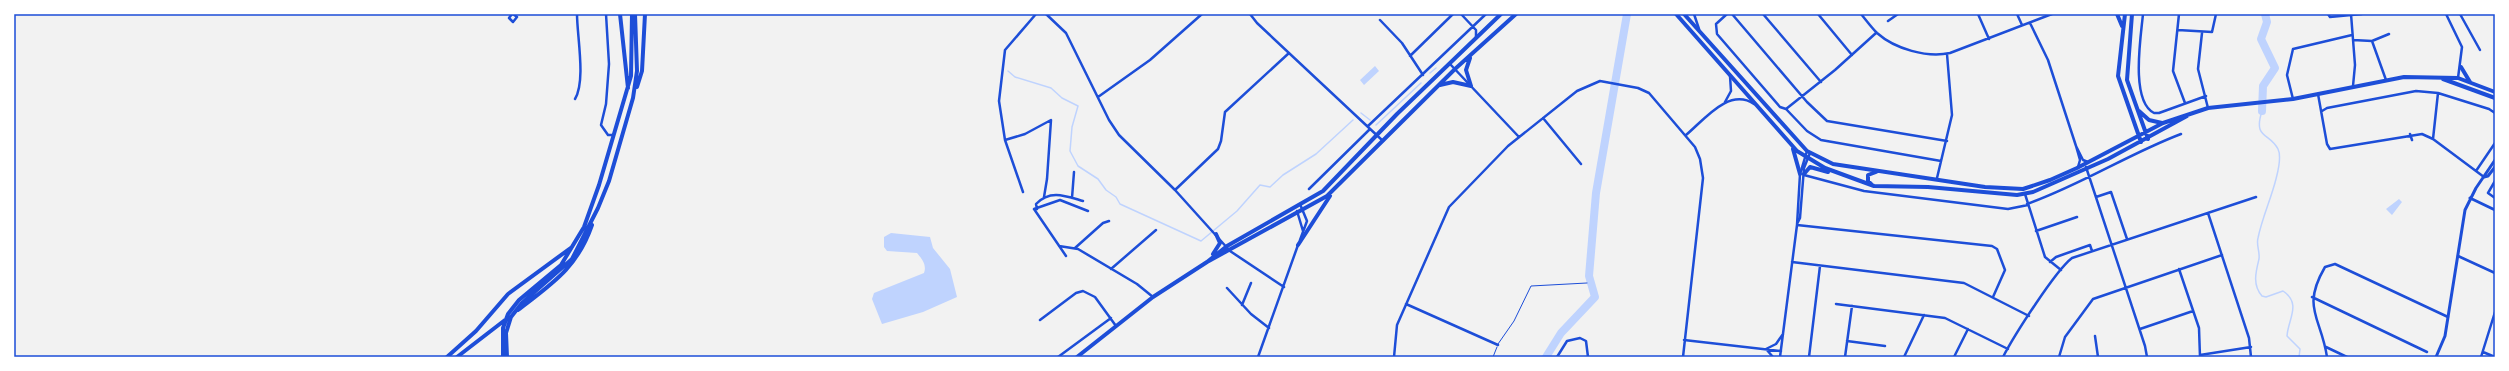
<svg xmlns="http://www.w3.org/2000/svg" width="2509" height="371" viewBox="0 0 2509 371" font-family="'PT Sans',sans-serif">
	<style>
		.water { fill: #bfd3fe }
		.lines { fill: none; stroke-linecap: round; stroke-linejoin: round }
		.stream { stroke: #bfd3fe; stroke-width: 1.5 }
		.river { stroke: #bfd3fe; stroke-width: 8 }
		.service { stroke: #1d4ed8; stroke-width: 1 }
		.minor { stroke: #1d4ed8; stroke-width: 2.5 }
		.tertiary { stroke: #1d4ed8; stroke-width: 3 }
		.primary { stroke: #1d4ed8; stroke-width: 4 }
		.neatline { fill: none; stroke: #1d4ed8; stroke-width: 1.5 }
	</style>
	<rect width="100%" height="100%" fill="#f2f2f2"/>
	<path class="water" d="M 1375,66 L 1379,71 L 1364,85 L 1360,80 Z
		M 2399,199 L 2402,202 L 2392,215 L 2386,209 Z
		M 891,233 L 930,237 L 933,248 L 950,269 L 957,297 L 923,312 L 882,324 L 872,299 L 874,293 L 924,273 C 927,265 922,259 917,253 L 887,251 L 884,247 L 884,237 Z"/>
	<g class="lines">
		<path class="stream" d="M 1008,71 L 1015,77 L 1051,88 L 1062,98 L 1078,106 L 1072,127 L 1070,151 L 1078,166 L 1098,179 L 1106,190 L 1116,197 L 1120,204 L 1201,241 L 1237,211 L 1260,185 L 1270,187 L 1283,175 L 1316,154 L 1353,120
			M 1430,73 L 1436,68
			M 2262,111 C 2253,139 2269,132 2278,149 C 2282,157 2278,171 2276,179 C 2271,199 2262,218 2258,238 C 2256,245 2260,251 2259,259 C 2256,271 2252,285 2262,296 L 2266,297 L 2283,291 C 2302,304 2288,319 2287,336 L 2300,349 L 2299,357
			M 1361,113 L 1370,120
			M 1376,125 L 1421,83"/>
		<path class="river" d="M 2262,111 L 2263,86 L 2275,68 L 2261,39 L 2267,22 L 2265,14
			M 1546,357 L 1561,333 L 1595,297 L 1589,276 L 1596,193 L 1627,14"/>
		<path class="service" d="M 1498,344 L 1514,321 L 1531,286 L 1587,283
			M 1493,357 L 1497,347"/>
		<path class="minor" d="M 512,14 L 509,18 L 513,22 L 517,17 L 513,14
			M 606,14 L 609,64 L 606,104 L 601,125 L 608,135 L 613,135
			M 1046,14 L 1066,33 L 1109,120 L 1119,135 L 1175,190 L 1230,251 L 1284,287
			M 1250,14 L 1257,23 L 1383,141
			M 1461,14 L 1476,30 L 1476,38
			M 1694,14 L 1699,29
			M 1727,14 L 1716,24 L 1717,34 L 1780,107 L 1786,109 L 1807,131 L 1821,140 L 1941,161
			M 1732,14 L 1807,102 L 1827,121 L 1947,141
			M 1763,14 L 1821,82
			M 1818,14 L 1852,55
			M 1861,14 C 1866,20 1871,27 1877,33 C 1895,49 1927,58 1950,53 L 2052,14
			M 1978,14 L 1989,39
			M 2017,14 L 2022,25
			M 2143,14 C 2141,36 2130,101 2154,113 L 2159,113 L 2206,96
			M 2179,14 L 2173,71 L 2185,103
			M 2328,14 L 2330,17 L 2362,14
			M 2351,14 L 2355,65 L 2353,86
			M 2446,14 L 2462,47 L 2458,78
			M 2460,14 L 2480,50
			M 1380,20 L 1402,43 L 1423,75
			M 1888,21 L 1898,14
			M 2030,23 L 2048,60 L 2076,146 L 2080,160 L 2078,167
			M 2178,30 L 2212,32 L 2216,14
			M 2202,33 L 2198,69 L 2208,108
			M 2353,40 L 2372,41 L 2389,34
			M 2372,41 L 2386,80
			M 1410,56 L 1453,14
			M 1450,64 L 1519,137
			M 2318,94 L 2327,144 L 2330,149 L 2422,134 L 2433,139 L 2484,177
			M 1098,97 L 1150,60 L 1202,14
			M 575,99 C 586,81 577,36 577,14
			M 2293,99 L 2287,75 L 2293,49 L 2352,35
			M 1725,102 L 1731,91 L 1730,76
			M 1786,109 L 1835,70 L 1876,33
			M 2322,111 L 2327,108 L 2416,91 L 2438,93 L 2489,109 L 2495,113
			M 1543,118 L 1581,164
			M 1368,126 L 1486,14
			M 2410,134 L 2412,140
			M 1686,135 C 1704,120 1729,87 1754,104
			M 2433,139 L 2438,93
			M 1005,140 L 1025,134 L 1051,120 L 1047,179 L 1044,197
			M 2076,146 L 2083,160 L 2088,162
			M 2086,167 L 2145,346 L 2147,357
			M 2476,171 L 2495,143
			M 1804,175 L 1864,191 L 2008,209 L 2028,205
			M 1937,178 L 1952,115 L 1947,54
			M 2495,181 L 2488,193 L 2495,198
			M 1309,189 L 1370,129
			M 1175,190 L 1218,149 L 1221,141 L 1225,112 L 1289,53
			M 1023,192 L 1005,140 L 999,101 L 1005,50 L 1036,14
			M 2025,194 L 2045,257 L 2061,270
			M 2096,197 L 2111,192 L 2127,239
			M 1072,198 L 1074,172
			M 2027,204 C 2081,185 2128,154 2181,134
			M 1037,209 L 1036,204 C 1050,189 1066,196 1083,201
			M 1297,211 L 1303,231
			M 2208,213 L 2249,338 L 2251,357
			M 1797,224 L 1800,218 L 1804,168 L 1810,153
			M 1797,225 L 1992,246 L 1997,249 L 2005,270 L 1993,297
			M 2036,231 L 2077,217
			M 1300,240 L 1307,221 L 1300,204
			M 1059,246 L 1078,249 L 1137,284 L 1153,297
			M 1075,248 L 1103,223 L 1109,221
			M 1066,256 L 1034,209 L 1060,200 L 1088,211
			M 2458,256 L 2495,273
			M 1792,262 L 1964,283 L 2029,316
			M 2050,262 L 2056,257 L 2090,245 L 2092,251
			M 1111,269 L 1156,230
			M 2179,269 L 2199,328 L 2200,357
			M 1227,288 L 1251,314 L 1269,328
			M 2312,297 L 2427,352
			M 1406,304 L 1498,345
			M 1836,304 L 1945,318 L 2008,349
			M 1242,305 L 1251,283
			M 1040,320 L 1076,293 L 1083,291 L 1095,297 L 1116,326
			M 2140,329 L 2193,311
			M 2095,336 L 2098,357
			M 1684,340 L 1781,351
			M 1847,341 L 1885,346
			M 2326,347 L 2347,357
			M 2483,352 L 2495,357
			M 2200,355 L 2251,347
			M 1058,357 L 1111,318
			M 1258,357 L 1298,245
			M 1394,357 L 1397,325 L 1449,207 L 1508,146 L 1577,91 L 1600,81 L 1638,88 L 1649,93 L 1695,147 L 1700,159 L 1703,178 L 1683,357
			M 1557,357 L 1567,341 L 1580,338 L 1586,341 L 1588,357
			M 1773,357 L 1766,349 L 1776,344 L 1783,334
			M 1780,357 L 1797,225 L 1800,174 L 1807,151
			M 1809,357 L 1820,266
			M 1845,357 L 1852,306
			M 1904,357 L 1924,315
			M 1954,357 L 1968,329
			M 2003,357 C 2014,336 2055,271 2072,258 L 2256,197
			M 2059,357 L 2065,337 L 2093,299 L 2222,255
			M 2327,357 C 2321,317 2301,308 2325,267 L 2335,264 L 2448,317
			M 2481,357 L 2495,312"/>
		<path class="tertiary" d="M 2484,177 L 2488,176 L 2495,167
			M 2470,198 L 2495,210
			M 2436,357 L 2445,336 L 2465,210 L 2476,188 L 2495,160"/>
		<path class="primary" d="M 620,14 L 628,88
			M 1676,14 L 1797,151 L 1825,168 L 1874,186 L 1928,187 L 2017,195 L 2033,192 L 2108,159 L 2187,116
			M 1684,14 L 1807,151 L 1833,164 L 1985,187 L 2023,189 L 2050,180 L 2077,168 L 2163,123 L 2208,108 L 2293,99 L 2404,77 L 2458,78 L 2495,92
			M 2117,14 L 2122,26
			M 2125,14 L 2118,76 L 2141,142
			M 2132,14 L 2127,80 L 2148,139
			M 1470,58 L 1466,70 L 1471,86
			M 2461,67 L 2470,82
			M 2443,79 L 2495,98
			M 1440,85 L 1453,82 L 1471,86
			M 637,87 L 642,71 L 645,14
			M 2139,111 L 2149,120 L 2162,123
			M 1793,149 L 1800,174
			M 1804,174 L 1810,167 L 1828,172
			M 1872,185 L 1868,181 L 1868,175 L 1876,172
			M 1298,245 L 1330,196
			M 1213,254 L 1220,243 L 1216,234
			M 1207,262 L 1227,246 L 1323,191 L 1397,114 L 1501,14
			M 518,310 C 553,283 577,268 592,225
			M 447,357 L 476,331 L 508,294 L 572,247
			M 457,357 L 505,320
			M 503,357 L 503,328 L 508,314 L 519,300 L 561,265 L 584,227 L 599,185 L 631,76 L 632,14
			M 507,357 L 506,333 L 511,317 L 522,303 L 572,259 L 598,208 L 609,181 L 633,98 L 637,71 L 635,14
			M 1077,357 L 1153,297 L 1207,262 L 1327,196 L 1455,69 L 1516,14"/>
	</g>
	<rect width="2509" height="371" fill="none" stroke="#ffffff" stroke-width="30"/>
	<rect x="15" y="15" width="2479" height="341" class="neatline"/>
</svg>
